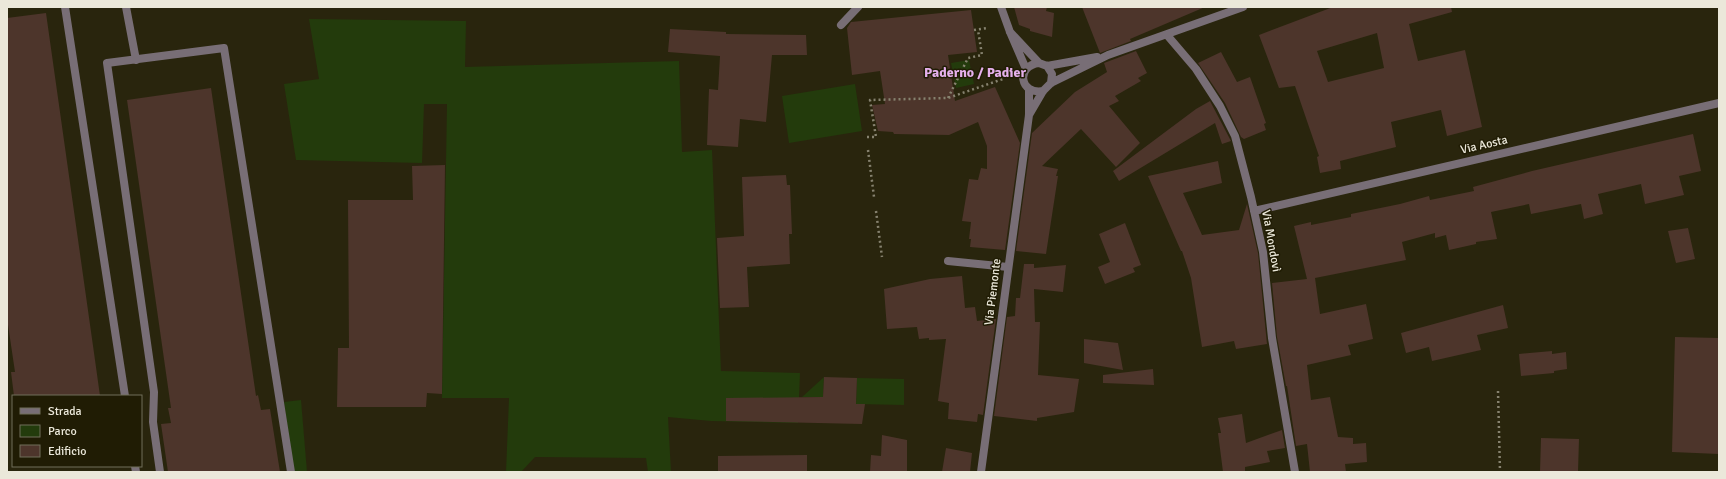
<svg xmlns="http://www.w3.org/2000/svg" width="1726" height="479" viewBox="0 0 1726 479" font-family="Signika,sans-serif">
	<style>
		.green { fill: #233b0c }
		.building { fill: #4d352b; fill-rule: evenodd }
		.lines { fill: none; stroke-linecap: round; stroke-linejoin: round }
		.path { stroke: #86826f; stroke-width: 2.5; stroke-dasharray: 2 3; stroke-linecap: butt }
		.lane { stroke: #786e76; stroke-width: 8 }
		.street { stroke: #786e76; stroke-width: 8 }
		.labels { text-anchor: middle; dominant-baseline: central; stroke-width: 3; stroke-linejoin: round; paint-order: stroke }
		.street-label { font-size: 12px; fill: #ebe8da; stroke: #201c04 }
		.quarter-label { font-size: 14px; font-weight: bold; fill: #e5b0ec; stroke: #201c04 }
	</style>
	<rect width="100%" height="100%" fill="#29250d"/>
	<path class="green" d="M 309,19 L 466,21 L 465,67 L 679,61 L 682,152 L 712,150 L 721,371 L 800,373 L 798,423 L 711,421 L 668,417 L 671,472 L 648,472 L 646,458 L 535,457 L 521,472 L 506,472 L 509,398 L 442,398 L 447,104 L 424,104 L 422,163 L 296,160 L 284,84 L 319,79 Z
		M 969,60 L 974,84 L 956,88 L 951,63 Z
		M 855,84 L 862,131 L 789,143 L 782,96 Z
		M 824,377 L 823,397 L 802,397 Z
		M 857,378 L 904,379 L 904,405 L 856,404 Z
		M 301,400 L 307,472 L 294,472 L 284,402 Z"/>
	<path class="building" d="M 1014,7 L 1047,7 L 1046,11 L 1054,13 L 1052,37 L 1030,31 L 1030,29 L 1019,25 Z
		M 1082,7 L 1205,7 L 1130,39 L 1131,41 L 1100,53 Z
		M 1333,7 L 1451,7 L 1452,12 L 1409,24 L 1418,61 L 1465,50 L 1482,127 L 1447,136 L 1441,110 L 1391,122 L 1396,147 L 1340,161 L 1341,169 L 1320,173 L 1317,157 L 1319,156 L 1295,86 L 1279,88 L 1259,35 ZM 1377,33 L 1384,68 L 1328,82 L 1317,51 Z
		M 971,10 L 977,52 L 948,55 L 955,101 L 995,87 L 1020,143 L 1005,250 L 970,247 L 971,239 L 969,239 L 971,222 L 962,221 L 969,179 L 978,180 L 981,168 L 987,169 L 987,146 L 978,122 L 949,135 L 894,134 L 893,132 L 878,131 L 872,105 L 885,104 L 880,71 L 852,75 L 847,28 L 851,22 Z
		M 46,13 L 95,360 L 100,396 L 14,396 L 11,372 L 15,372 L 7,318 L 7,18 Z
		M 670,29 L 726,32 L 726,34 L 806,35 L 807,55 L 772,55 L 766,122 L 740,119 L 738,147 L 707,145 L 709,89 L 718,90 L 720,56 L 668,52 Z
		M 1136,51 L 1147,73 L 1138,78 L 1141,81 L 1115,96 L 1119,101 L 1109,106 L 1140,143 L 1116,167 L 1081,129 L 1042,166 L 1058,169 L 1056,176 L 1058,176 L 1046,254 L 1016,251 L 1032,133 L 1075,92 L 1107,72 L 1104,63 Z
		M 1221,52 L 1237,82 L 1250,77 L 1266,123 L 1264,124 L 1266,130 L 1244,139 L 1241,137 L 1225,103 L 1198,63 Z
		M 211,88 L 256,396 L 258,395 L 261,410 L 270,409 L 280,472 L 168,472 L 161,424 L 171,423 L 168,408 L 171,408 L 127,100 Z
		M 1210,101 L 1231,141 L 1222,144 L 1215,123 L 1119,181 L 1113,171 L 1196,109 Z
		M 1693,134 L 1701,171 L 1679,176 L 1684,195 L 1645,204 L 1641,184 L 1598,194 L 1603,214 L 1584,219 L 1581,204 L 1531,214 L 1529,204 L 1491,212 L 1497,239 L 1476,242 L 1476,244 L 1449,250 L 1446,235 L 1435,238 L 1435,233 L 1402,242 L 1406,260 L 1315,278 L 1320,314 L 1366,304 L 1373,339 L 1348,345 L 1351,355 L 1307,365 L 1311,400 L 1330,397 L 1338,437 L 1353,438 L 1353,444 L 1366,443 L 1367,462 L 1345,464 L 1346,472 L 1310,472 L 1307,444 L 1296,446 L 1287,386 L 1286,386 L 1277,337 L 1272,283 L 1307,279 L 1294,226 L 1311,222 L 1311,225 L 1351,217 L 1351,214 L 1400,204 L 1429,196 L 1430,200 L 1474,191 L 1473,187 L 1532,171 Z
		M 1218,161 L 1222,183 L 1183,193 L 1202,235 L 1239,230 L 1247,204 L 1258,253 L 1267,344 L 1236,349 L 1234,341 L 1202,347 L 1191,278 L 1182,251 L 1181,251 L 1148,176 Z
		M 445,165 L 442,394 L 427,393 L 426,407 L 337,407 L 338,348 L 349,348 L 348,200 L 413,200 L 412,166 Z
		M 786,175 L 787,185 L 790,185 L 792,234 L 789,234 L 790,264 L 747,267 L 749,307 L 720,308 L 717,238 L 744,236 L 742,177 Z
		M 1125,223 L 1141,265 L 1133,268 L 1135,272 L 1105,284 L 1098,267 L 1110,262 L 1099,234 Z
		M 1688,228 L 1695,259 L 1676,263 L 1668,231 Z
		M 1024,264 L 1034,264 L 1034,268 L 1066,265 L 1063,292 L 1034,289 L 1035,322 L 1040,322 L 1038,375 L 1079,379 L 1074,412 L 1037,418 L 1037,421 L 994,416 L 1007,317 L 1015,316 L 1016,298 L 1020,298 Z
		M 962,276 L 965,308 L 975,307 L 977,321 L 996,319 L 983,415 L 978,414 L 977,422 L 948,419 L 949,403 L 938,401 L 946,339 L 929,340 L 929,338 L 919,339 L 917,327 L 887,329 L 884,289 L 930,279 Z
		M 1503,305 L 1508,328 L 1477,335 L 1481,350 L 1432,361 L 1429,347 L 1406,353 L 1401,333 Z
		M 1675,337 L 1719,338 L 1719,454 L 1672,452 Z
		M 1084,339 L 1118,343 L 1123,370 L 1084,363 Z
		M 1552,351 L 1552,354 L 1566,352 L 1567,369 L 1554,371 L 1554,373 L 1521,376 L 1519,354 Z
		M 1153,369 L 1154,385 L 1103,383 L 1103,375 Z
		M 824,377 L 857,378 L 856,404 L 865,404 L 862,424 L 726,421 L 726,398 L 823,397 Z
		M 1242,414 L 1246,443 L 1282,430 L 1285,448 L 1267,451 L 1270,462 L 1245,467 L 1245,472 L 1223,472 L 1218,433 L 1221,433 L 1218,418 Z
		M 882,435 L 907,440 L 907,472 L 870,472 L 871,455 L 881,456 Z
		M 1541,438 L 1579,439 L 1578,472 L 1540,472 Z
		M 946,448 L 972,453 L 970,472 L 942,472 Z
		M 807,455 L 807,471 L 718,472 L 718,456 Z"/>
	<g class="lines">
		<path class="path" d="M 974,30 L 987,28
			M 948,98 L 968,58 L 982,55 L 978,30
			M 867,137 L 876,137 L 870,100 L 948,98 L 1003,79
			M 868,150 L 874,197
			M 876,211 L 882,257
			M 1498,391 L 1500,472"/>
		<path class="lane" d="M 65,7 L 125,396
			M 126,7 L 136,60
			M 948,261 L 1008,267
			M 135,466 L 136,472
			M 160,472 L 153,422 L 154,392 L 107,63 L 224,48 L 291,472"/>
		<path class="street" d="M 1001,7 L 1010,32 L 1026,69
			M 841,25 L 858,7
			M 1010,32 L 1039,63 L 1047,66 L 1097,57
			M 1167,35 L 1196,69 L 1220,106 L 1235,136 L 1251,197 L 1263,252 L 1272,338 L 1295,472
			M 1039,63 C 1015,66 1020,95 1043,91
			M 1047,66 L 1052,74 L 1051,83
			M 1029,115 L 1043,91 L 1051,83 L 1108,55 L 1243,7
			M 1254,211 L 1719,103
			M 981,472 L 1029,115 L 1029,89"/>
	</g>
	<g class="labels">
		<g class="street-label">
			<text transform="translate(1484 145) rotate(-13)">Via Aosta</text>
			<text transform="translate(1271 241) rotate(80)">Via Mondovì</text>
			<text transform="translate(993 292) rotate(-83)">Via Piemonte</text>
		</g>
		<g class="quarter-label">
			<text x="975" y="72">Paderno / Padier</text>
		</g>
	</g>
	<rect width="1726" height="479" fill="none" stroke="#ebe8da" stroke-width="16"/>
	<rect x="12" y="395" width="130" height="72" fill="#201c04" stroke="#716e5a"/>
	<rect x="20" y="408" width="20" height="6" fill="#786e76" stroke="#716e5a"/>
	<text x="48" y="415" font-size="12" fill="#ebe8da">Strada</text>
	<rect x="20" y="425" width="20" height="12" fill="#233b0c" stroke="#716e5a"/>
	<text x="48" y="435" font-size="12" fill="#ebe8da">Parco</text>
	<rect x="20" y="445" width="20" height="12" fill="#4d352b" stroke="#716e5a"/>
	<text x="48" y="455" font-size="12" fill="#ebe8da">Edificio</text>
</svg>
